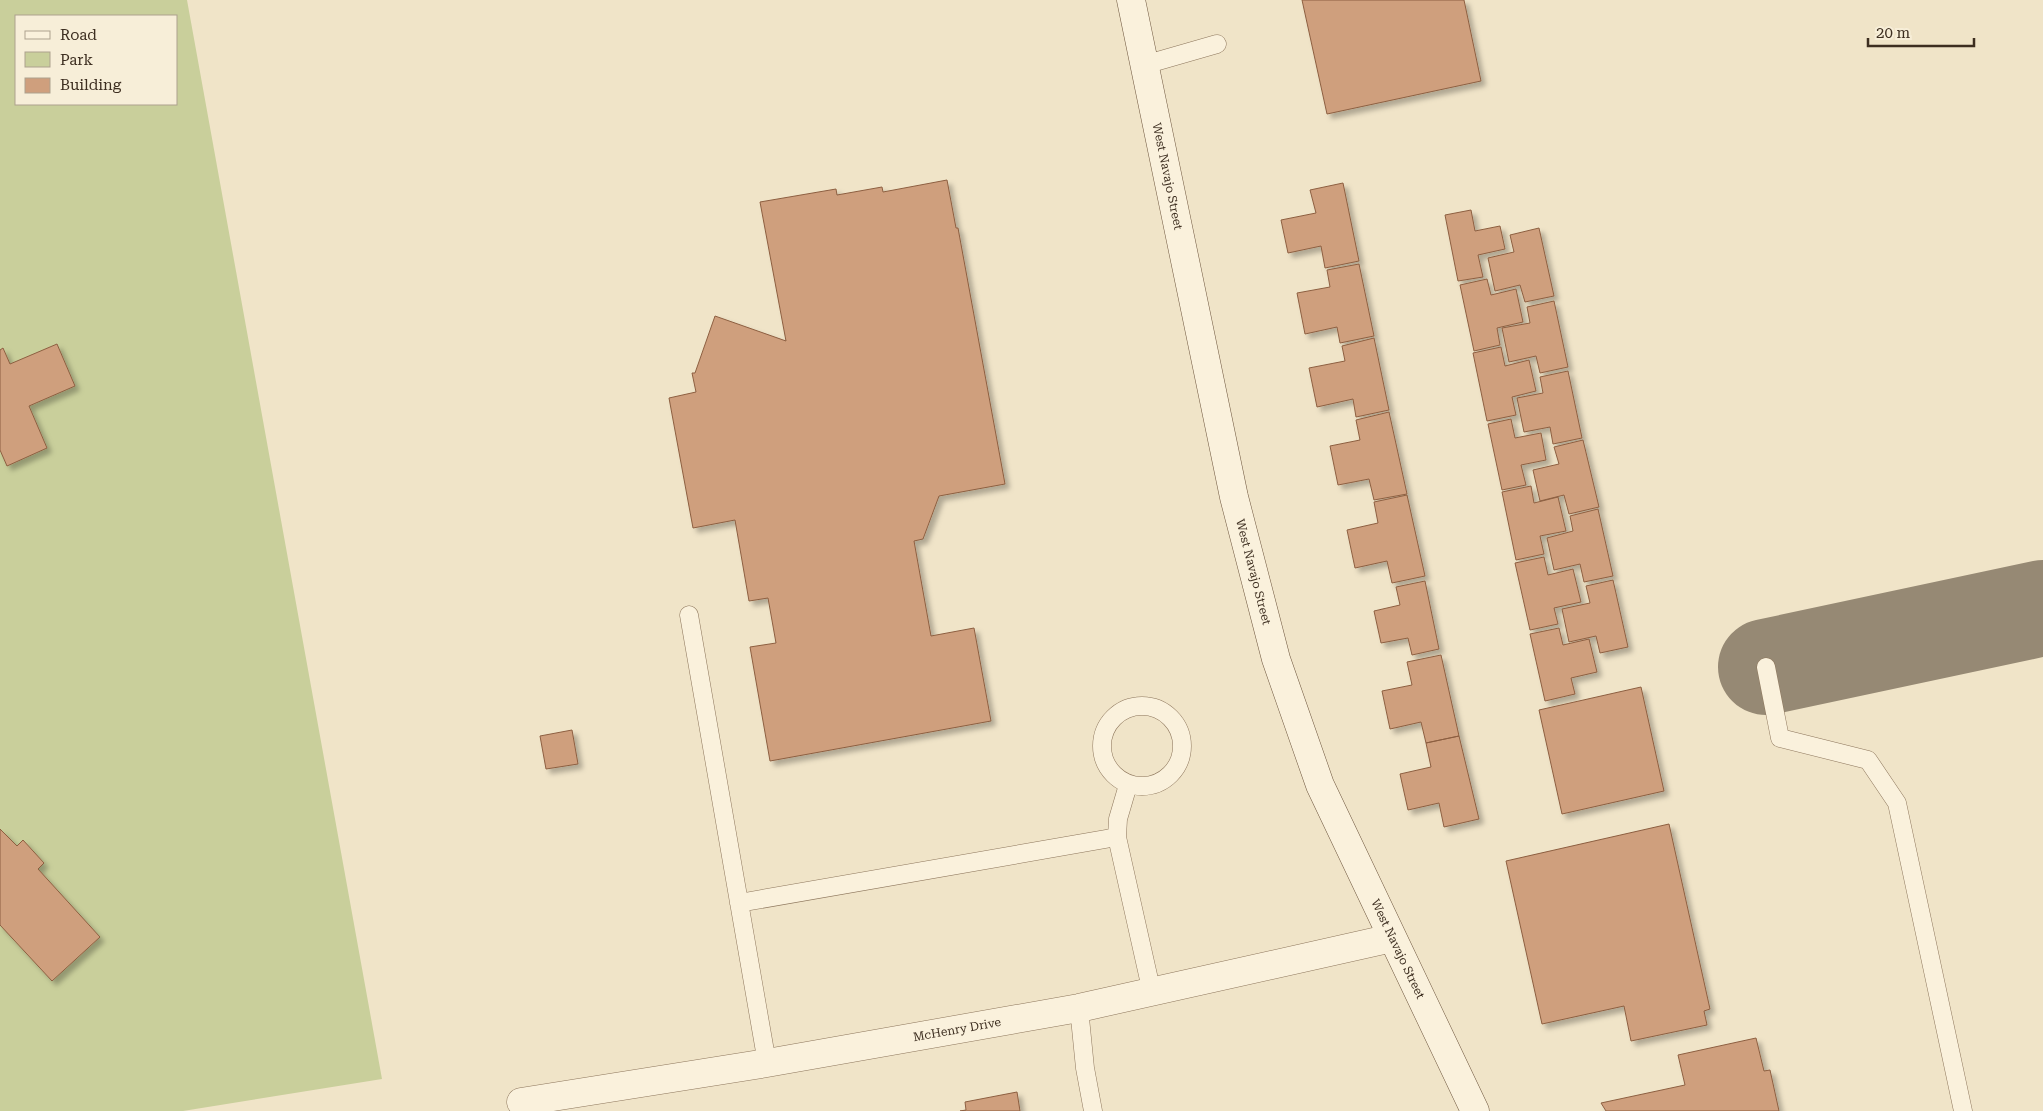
<svg xmlns="http://www.w3.org/2000/svg" width="2043" height="1111" viewBox="0 0 2043 1111" font-family="'Roboto Serif',serif">
	<style>
		.green { fill: #c9cf9b; fill-rule: evenodd }
		.lines { fill: none; stroke-linecap: round; stroke-linejoin: round }
		.taxiway { stroke: #968974; stroke-width: 96 }
		.building { fill: #cf9f7d; stroke: #8d5f41; filter: url(#shadow) }
		.lane-casing { stroke: #8d765c; stroke-width: 19 }
		.street-casing { stroke: #8d765c; stroke-width: 29 }
		.secondary-casing { stroke: #6f573f; stroke-width: 29 }
		.lane { stroke: #faf1dc; stroke-width: 18 }
		.street { stroke: #faf1dc; stroke-width: 28 }
		.secondary { stroke: #faf1dc; stroke-width: 28 }
		.labels { text-anchor: middle; dominant-baseline: central; stroke-width: 4; stroke-linejoin: round; paint-order: stroke }
		.street-label { font-size: 12px; fill: #3d2e20; stroke: #f7eed8 }
	</style>
	<defs>
		<filter id="shadow"><feDropShadow dx="4.5" dy="4.5" stdDeviation="2.5" flood-color="#0004"/></filter>
	</defs>
	<rect width="100%" height="100%" fill="#f0e4c8"/>
	<path class="green" d="M 0,0 L 187,0 L 382,1079 L 183,1111 L 0,1111 ZM 16,16 L 176,16 L 176,104 L 16,104 Z"/>
	<g class="lines">
		<path class="taxiway" d="M 1766,667 L 2043,608"/>
	</g>
	<path class="building" d="M 1302,0 L 1464,0 L 1481,81 L 1327,114 Z
		M 947,180 L 956,228 L 958,228 L 1005,484 L 939,496 L 923,539 L 914,541 L 931,636 L 974,628 L 991,721 L 770,761 L 750,647 L 776,643 L 768,598 L 749,601 L 735,520 L 693,528 L 669,398 L 696,392 L 692,373 L 695,373 L 715,316 L 786,341 L 760,202 L 836,189 L 837,195 L 882,187 L 883,192 Z
		M 1343,183 L 1359,261 L 1325,268 L 1321,246 L 1288,253 L 1281,220 L 1316,213 L 1310,190 Z
		M 1471,210 L 1475,231 L 1500,226 L 1505,249 L 1478,255 L 1483,277 L 1458,281 L 1445,215 Z
		M 1539,228 L 1554,296 L 1525,302 L 1520,285 L 1495,291 L 1488,258 L 1514,252 L 1510,235 Z
		M 1359,264 L 1374,336 L 1340,343 L 1337,327 L 1305,334 L 1297,293 L 1330,287 L 1327,270 Z
		M 1487,279 L 1491,295 L 1516,289 L 1523,322 L 1497,328 L 1500,345 L 1474,351 L 1460,285 Z
		M 1554,301 L 1568,367 L 1540,373 L 1536,356 L 1509,362 L 1502,328 L 1530,323 L 1527,307 Z
		M 1374,338 L 1389,410 L 1356,417 L 1353,399 L 1317,407 L 1309,368 L 1345,361 L 1342,346 Z
		M 57,344 L 75,386 L 29,406 L 47,448 L 7,466 L 0,450 L 0,350 L 3,348 L 10,364 Z
		M 1501,347 L 1505,366 L 1529,360 L 1536,391 L 1512,397 L 1516,415 L 1487,421 L 1473,353 Z
		M 1568,371 L 1582,438 L 1553,444 L 1550,427 L 1524,432 L 1517,398 L 1543,393 L 1540,377 Z
		M 1389,412 L 1407,494 L 1374,500 L 1369,479 L 1338,485 L 1330,446 L 1360,440 L 1356,420 Z
		M 1511,419 L 1515,438 L 1541,433 L 1546,460 L 1521,465 L 1526,485 L 1502,490 L 1488,424 Z
		M 1583,440 L 1599,507 L 1569,514 L 1564,495 L 1540,501 L 1533,470 L 1559,464 L 1554,447 Z
		M 1531,486 L 1534,503 L 1558,497 L 1566,531 L 1540,536 L 1544,554 L 1516,560 L 1502,492 Z
		M 1407,495 L 1425,576 L 1392,583 L 1387,561 L 1355,568 L 1347,530 L 1378,523 L 1374,502 Z
		M 1598,509 L 1613,576 L 1584,582 L 1580,564 L 1554,570 L 1547,538 L 1573,531 L 1570,516 Z
		M 1544,557 L 1548,575 L 1573,569 L 1581,602 L 1554,608 L 1558,624 L 1530,630 L 1515,563 Z
		M 1613,580 L 1628,647 L 1600,653 L 1596,636 L 1569,642 L 1562,609 L 1590,603 L 1586,586 Z
		M 1425,581 L 1439,649 L 1412,655 L 1408,638 L 1381,643 L 1374,611 L 1400,605 L 1396,587 Z
		M 1559,628 L 1563,645 L 1589,639 L 1597,672 L 1571,678 L 1575,694 L 1545,701 L 1530,634 Z
		M 1441,655 L 1459,736 L 1426,743 L 1421,722 L 1390,729 L 1382,691 L 1412,685 L 1407,662 Z
		M 1641,687 L 1664,791 L 1562,814 L 1539,710 Z
		M 572,730 L 578,764 L 546,769 L 540,736 Z
		M 1459,736 L 1479,819 L 1444,827 L 1439,803 L 1408,810 L 1400,774 L 1431,767 L 1426,743 Z
		M 1669,824 L 1710,1009 L 1704,1011 L 1707,1025 L 1631,1041 L 1624,1006 L 1542,1024 L 1506,861 Z
		M 0,829 L 17,846 L 23,840 L 44,863 L 38,869 L 100,937 L 52,981 L 0,925 Z
		M 1756,1038 L 1764,1071 L 1770,1070 L 1779,1111 L 1606,1111 L 1601,1103 L 1685,1085 L 1678,1055 Z
		M 1017,1092 L 1020,1111 L 960,1111 L 966,1110 L 965,1102 Z"/>
	<g class="lines">
		<g class="lane-casing">
			<path id="lane" d="M 1144,65 L 1217,44
				M 689,615 L 767,1063
				M 1766,667 L 1780,738 L 1868,760 L 1897,803 L 1963,1111
				M1102 746a40 40 0 1 1 80 0a40 40 0 1 1-80 0Z
				M 1128,785 L 1118,819 L 1117,837 L 1152,993
				M 739,903 L 1117,837
				M 1079,1008 L 1085,1068 L 1093,1111"/>
		</g>
		<g class="street-casing">
			<g id="street">
				<path id="s1" d="M 521,1102 L 767,1063 L 1079,1008 L 1392,938"/>
			</g>
		</g>
		<g class="secondary-casing">
			<g id="secondary">
				<path id="s2" d="M 1131,0 L 1234,497 L 1276,659 L 1320,785 L 1475,1111"/>
			</g>
		</g>
		<use href="#lane" class="lane"/>
		<use href="#street" class="street"/>
		<use href="#secondary" class="secondary"/>
	</g>
	<g class="labels">
		<g class="street-label">
			<text stroke="none"><textPath href="#s2" startOffset="180">West Navajo Street</textPath></text>
			<text stroke="none"><textPath href="#s2" startOffset="585">West Navajo Street</textPath></text>
			<text stroke="none"><textPath href="#s2" startOffset="990">West Navajo Street</textPath></text>
			<text stroke="none"><textPath href="#s1" startOffset="442">McHenry Drive</textPath></text>
		</g>
	</g>
	<rect x="15" y="15" width="162" height="90" fill="#f7eed8" stroke="#ada18e"/>
	<rect x="25" y="31" width="25" height="8" fill="#faf1dc" stroke="#ada18e"/>
	<text x="60" y="40" font-size="15" fill="#3d2e20">Road</text>
	<rect x="25" y="52" width="25" height="15" fill="#c9cf9b" stroke="#ada18e"/>
	<text x="60" y="65" font-size="15" fill="#3d2e20">Park</text>
	<rect x="25" y="78" width="25" height="15" fill="#cf9f7d" stroke="#ada18e"/>
	<text x="60" y="90" font-size="15" fill="#3d2e20">Building</text>
	<path d="M1868 38v8h106v-8" fill="none" stroke="#3d2e20" stroke-width="2.5"/>
	<text x="1876" y="38" font-size="15" fill="#3d2e20" stroke="#f7eed8" stroke-width="4" paint-order="stroke">20 m</text>
</svg>
